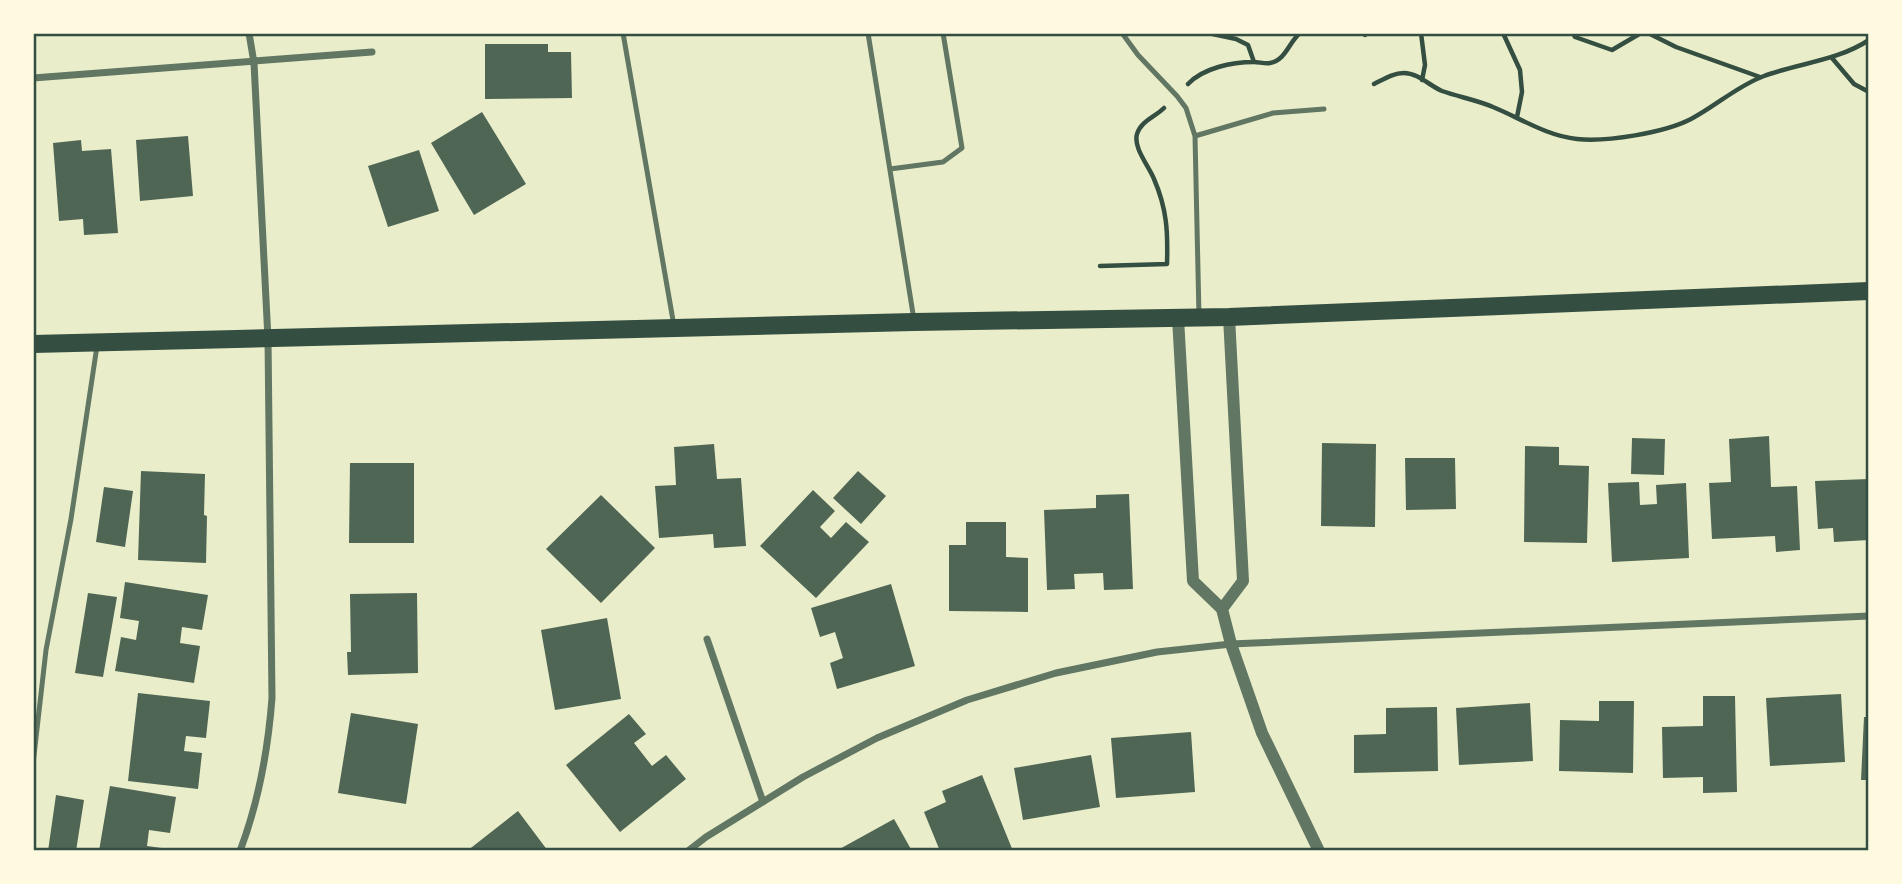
<svg xmlns="http://www.w3.org/2000/svg" width="1902" height="884" viewBox="0 0 1902 884" font-family="'PT Sans Narrow',sans-serif">
	<style>
		.building { fill: #4f6655 }
		.lines { fill: none; stroke-linecap: round; stroke-linejoin: round }
		.path { stroke: #344e41; stroke-width: 4.5 }
		.service { stroke: #617663; stroke-width: 5 }
		.minor { stroke: #617663; stroke-width: 7 }
		.tertiary { stroke: #617663; stroke-width: 12 }
		.primary { stroke: #344e41; stroke-width: 18 }
		.neatline { fill: none; stroke: #344e41; stroke-width: 2.5 }
	</style>
	<rect width="100%" height="100%" fill="#e9edc9"/>
	<path class="building" d="M 485,44 L 548,44 L 548,52 L 571,52 L 572,98 L 485,99 Z
		M 482,112 L 526,184 L 474,215 L 431,143 Z
		M 188,136 L 193,196 L 140,201 L 136,140 Z
		M 81,140 L 82,151 L 111,149 L 118,233 L 84,235 L 83,219 L 59,221 L 53,143 Z
		M 419,150 L 439,211 L 388,227 L 368,166 Z
		M 1769,436 L 1771,487 L 1797,486 L 1800,550 L 1776,552 L 1775,536 L 1712,539 L 1709,483 L 1731,482 L 1729,439 Z
		M 1632,438 L 1665,439 L 1664,475 L 1631,474 Z
		M 1322,443 L 1376,444 L 1375,527 L 1321,526 Z
		M 714,444 L 717,479 L 741,478 L 746,546 L 714,548 L 713,534 L 659,538 L 655,486 L 676,485 L 674,447 Z
		M 1525,446 L 1559,447 L 1559,465 L 1589,466 L 1587,543 L 1524,542 Z
		M 1405,458 L 1455,458 L 1456,509 L 1406,510 Z
		M 350,463 L 414,463 L 414,543 L 349,543 Z
		M 141,471 L 205,474 L 204,515 L 207,516 L 206,563 L 138,560 Z
		M 858,471 L 886,496 L 861,524 L 833,498 Z
		M 1869,479 L 1869,540 L 1834,542 L 1833,528 L 1818,529 L 1815,481 Z
		M 1639,482 L 1640,505 L 1657,504 L 1656,485 L 1686,483 L 1689,558 L 1612,562 L 1608,483 Z
		M 104,487 L 133,491 L 125,547 L 96,542 Z
		M 813,490 L 835,511 L 820,527 L 831,538 L 846,522 L 869,542 L 816,598 L 760,546 Z
		M 1129,494 L 1133,589 L 1104,590 L 1103,573 L 1074,574 L 1075,589 L 1047,590 L 1044,510 L 1096,508 L 1096,495 Z
		M 601,495 L 655,548 L 601,603 L 546,549 Z
		M 966,522 L 1006,522 L 1006,557 L 1028,558 L 1028,612 L 949,611 L 949,545 L 966,545 Z
		M 125,582 L 208,595 L 202,630 L 182,627 L 180,643 L 200,646 L 194,683 L 115,671 L 121,637 L 136,640 L 139,621 L 120,618 Z
		M 891,584 L 915,666 L 837,689 L 830,663 L 843,658 L 835,632 L 820,637 L 811,608 Z
		M 88,593 L 117,597 L 103,677 L 75,673 Z
		M 417,593 L 418,673 L 348,675 L 347,652 L 351,652 L 350,594 Z
		M 607,618 L 621,699 L 555,710 L 541,630 Z
		M 138,693 L 210,701 L 206,738 L 186,736 L 184,751 L 202,753 L 198,789 L 128,781 Z
		M 1841,694 L 1845,762 L 1770,766 L 1766,698 Z
		M 1703,696 L 1735,696 L 1737,792 L 1703,793 L 1703,777 L 1663,778 L 1662,727 L 1703,726 Z
		M 1599,701 L 1634,701 L 1633,773 L 1559,771 L 1560,720 L 1599,721 Z
		M 1530,703 L 1533,761 L 1459,765 L 1456,708 Z
		M 1437,707 L 1438,771 L 1354,773 L 1354,735 L 1386,734 L 1386,708 Z
		M 351,713 L 418,724 L 406,804 L 338,793 Z
		M 629,714 L 646,734 L 634,743 L 652,766 L 666,755 L 686,779 L 620,832 L 566,765 Z
		M 1864,717 L 1869,717 L 1869,780 L 1861,780 Z
		M 1191,732 L 1195,792 L 1116,798 L 1111,738 Z
		M 1091,755 L 1100,807 L 1023,820 L 1014,768 Z
		M 982,775 L 1013,851 L 940,851 L 924,812 L 946,802 L 942,791 Z
		M 110,786 L 176,797 L 170,833 L 149,830 L 147,846 L 169,849 L 169,851 L 99,851 Z
		M 56,795 L 84,800 L 76,851 L 48,851 Z
		M 518,811 L 548,851 L 467,851 Z
		M 894,819 L 912,851 L 836,851 Z"/>
	<g class="lines">
		<path class="path" d="M 1208,33 L 1236,39 L 1248,45 L 1254,62
			M 1362,33 L 1365,35 L 1366,33
			M 1421,33 L 1425,65 L 1422,80
			M 1503,33 L 1520,70 L 1522,92 L 1517,117
			M 1573,33 L 1575,37 L 1612,50 L 1641,33
			M 1648,33 L 1676,47 L 1760,77
			M 1832,58 L 1854,84 L 1869,92
			M 1188,84 C 1203,68 1232,62 1254,62 C 1259,62 1265,64 1270,63 C 1286,60 1289,42 1300,33
			M 1374,84 C 1384,79 1393,73 1404,73 C 1418,73 1430,86 1442,91 C 1459,97 1477,100 1493,107 C 1520,118 1547,136 1577,139 C 1607,142 1664,133 1691,119 C 1716,106 1737,86 1764,76 C 1799,63 1837,61 1869,40
			M 1100,266 L 1167,264 C 1168,232 1167,209 1154,179 C 1149,166 1133,148 1137,134 C 1141,121 1155,117 1164,108"/>
		<path class="service" d="M 623,33 L 674,326
			M 868,33 L 914,320
			M 1122,33 L 1138,55 L 1177,96 L 1186,108 L 1195,136 L 1199,316
			M 1195,136 L 1273,113 L 1324,109
			M 890,169 L 943,162 L 962,148 L 943,33
			M 33,764 L 46,650 L 71,519 L 97,346"/>
		<path class="minor" d="M 33,78 L 372,52
			M 707,639 L 763,802
			M 240,851 C 259,801 268,750 272,698 L 268,339 L 254,63 L 249,33
			M 688,851 L 706,837 L 803,777 L 877,738 L 967,700 L 1056,673 L 1157,652 L 1231,644 L 1869,616"/>
		<path class="tertiary" d="M 1178,318 L 1193,581 L 1222,609 L 1231,644 L 1262,733 L 1319,851
			M 1222,609 L 1243,581 L 1229,317"/>
		<path class="primary" d="M 33,344 L 914,322 L 1229,317 L 1869,291"/>
	</g>
	<rect width="1902" height="884" fill="none" stroke="#fefae0" stroke-width="70"/>
	<rect x="35" y="35" width="1832" height="814" class="neatline"/>
</svg>
